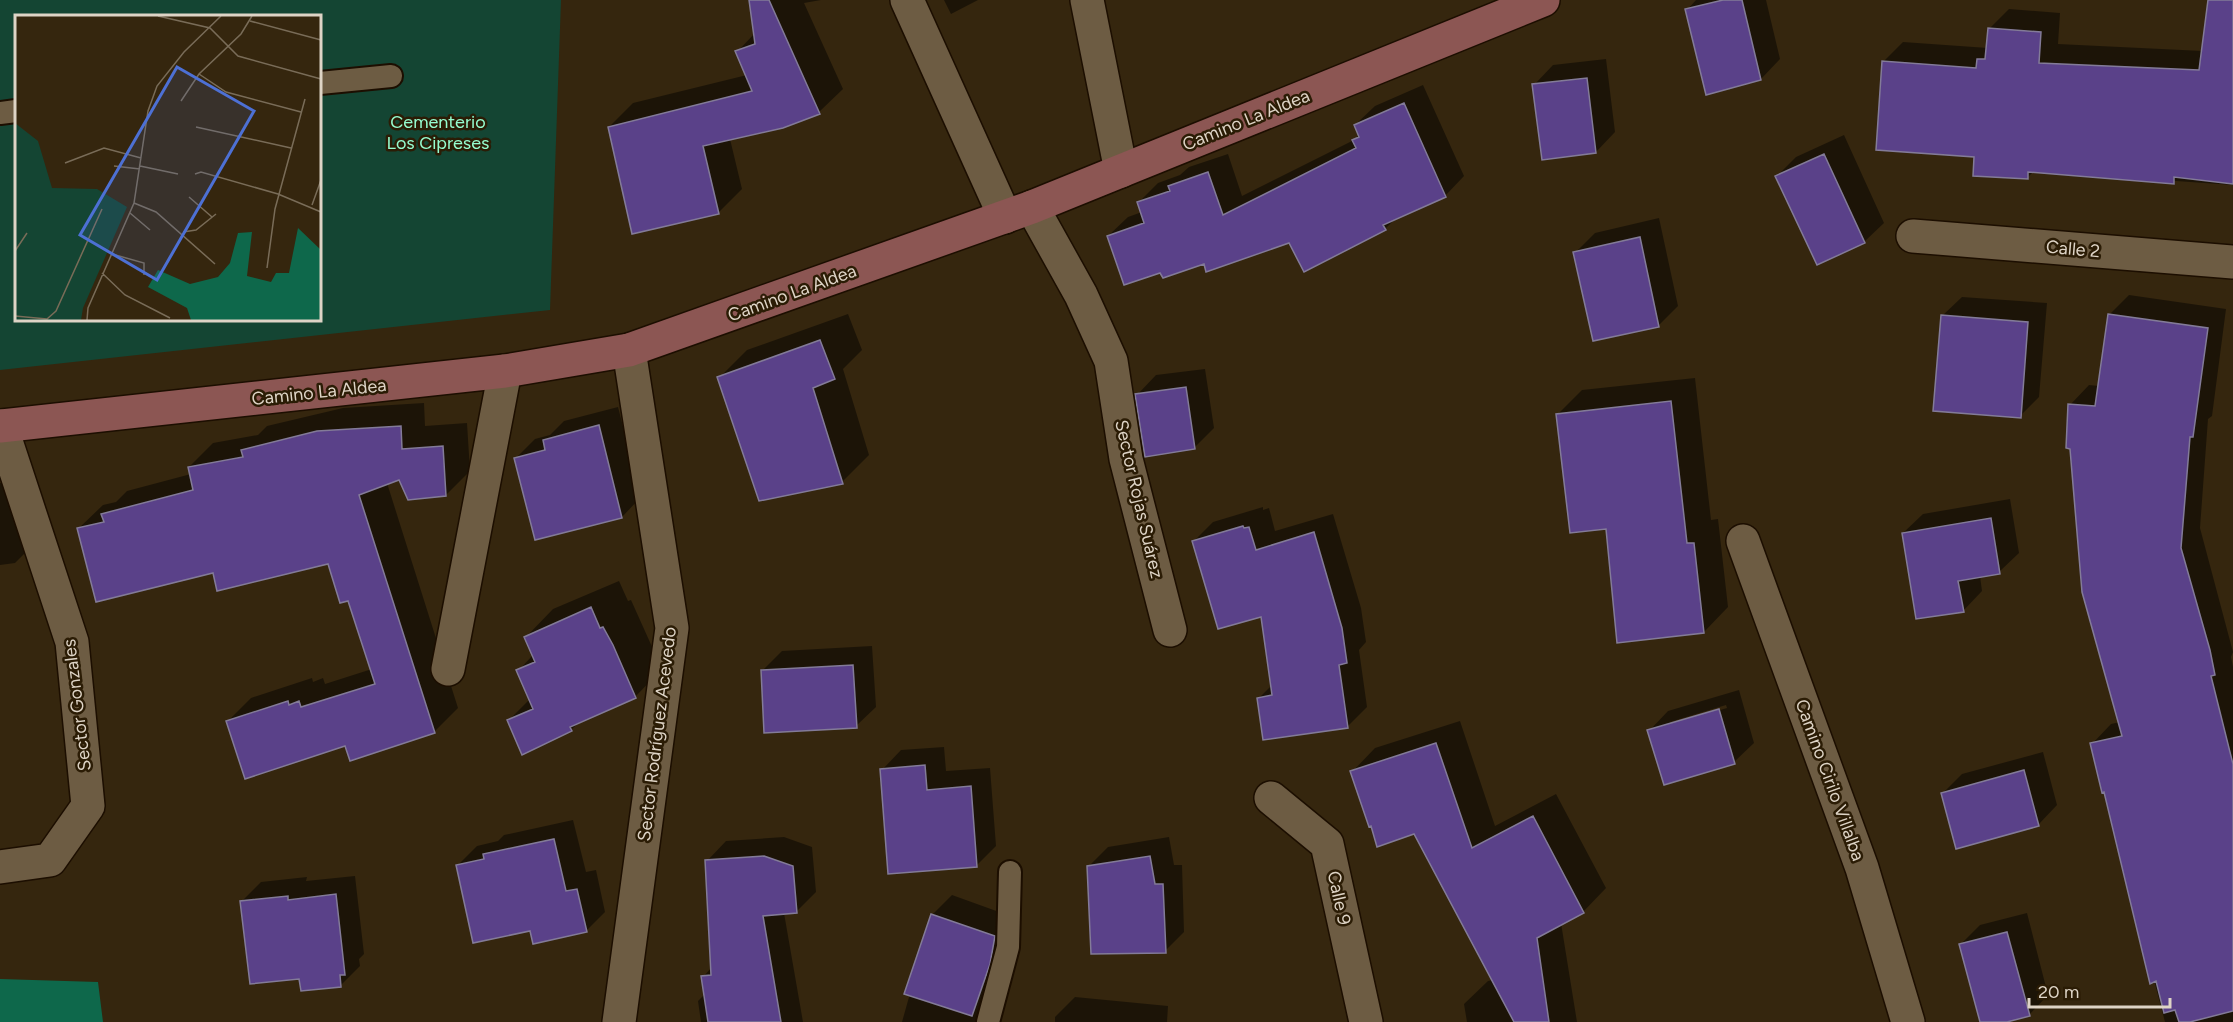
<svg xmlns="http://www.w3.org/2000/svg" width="2233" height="1022" viewBox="0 0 2233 1022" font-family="Figtree,sans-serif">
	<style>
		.green { fill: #144533; fill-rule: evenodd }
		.forest { fill: #0e684b }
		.shadow { fill: #0007; fill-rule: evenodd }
		.building { fill: #5a4189; stroke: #837b98; stroke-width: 1.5 }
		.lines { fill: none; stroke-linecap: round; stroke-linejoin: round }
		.lane-casing { stroke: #1c0e00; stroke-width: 26 }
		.street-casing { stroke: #1c0e00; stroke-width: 36 }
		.secondary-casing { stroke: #1c0e00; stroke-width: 36 }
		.lane { stroke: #6d5c43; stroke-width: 22 }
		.street { stroke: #6d5c43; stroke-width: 33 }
		.secondary { stroke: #8c5653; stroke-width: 33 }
		.labels { text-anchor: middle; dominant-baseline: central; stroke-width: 5; stroke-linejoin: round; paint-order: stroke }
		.street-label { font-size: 18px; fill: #ded4c6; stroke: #2b1c05 }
		.park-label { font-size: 18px; fill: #95fdd0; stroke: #2b1c05 }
		.inset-road { fill: none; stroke: #796c58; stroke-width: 1.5 }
		.view { fill: #4d70d4; fill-opacity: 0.15; stroke: #4d70d4; stroke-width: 3 }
		.inset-edge { fill: none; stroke: #ded4c6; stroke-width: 3 }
	</style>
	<rect width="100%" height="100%" fill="#35260e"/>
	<path class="green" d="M 0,0 L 561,0 L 550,310 L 0,370 ZM 16,16 L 320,16 L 320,320 L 16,320 Z"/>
	<path class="forest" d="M 0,979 L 98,982 L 103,1022 L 0,1022 Z"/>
	<path class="shadow" d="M 751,0 L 821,0 L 804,3 L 843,89 L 819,112 L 782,126 L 730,139 L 742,189 L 718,213 L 609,127 L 633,103 L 747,75 L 737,52 L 755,33 Z
		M 944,0 L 978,0 L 951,14 Z
		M 1696,0 L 1766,0 L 1780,59 L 1761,79 L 1707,93 L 1687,10 Z
		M 2009,9 L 2060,13 L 2058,44 L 2203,51 L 2233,15 L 2233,185 L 2034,171 L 2027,178 L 1975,155 L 1883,62 L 1903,42 L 1988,48 L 1989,29 Z
		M 1606,59 L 1615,132 L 1596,152 L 1534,85 L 1553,65 Z
		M 1423,85 L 1464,176 L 1445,196 L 1397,217 L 1385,229 L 1290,242 L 1161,271 L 1108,236 L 1128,217 L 1142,212 L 1139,202 L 1158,183 L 1180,175 L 1189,167 L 1228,154 L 1242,196 L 1354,140 L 1359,135 L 1355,125 L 1375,106 Z
		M 1844,135 L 1884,223 L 1864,242 L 1777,176 L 1796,157 Z
		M 1659,218 L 1678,306 L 1658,326 L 1575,253 L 1595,233 Z
		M 2129,295 L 2226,309 L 2212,416 L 2208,419 L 2200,528 L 2233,652 L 2231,657 L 2233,667 L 2233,1022 L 2165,1022 L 2092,744 L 2111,724 L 2120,722 L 2070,405 L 2089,385 L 2099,386 L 2109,315 Z
		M 1962,297 L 2047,303 L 2039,397 L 2020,416 L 1942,316 Z
		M 848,314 L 862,350 L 843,369 L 869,455 L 842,482 L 719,378 L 747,350 Z
		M 1205,369 L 1214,428 L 1194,448 L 1137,395 L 1156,375 Z
		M 1695,378 L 1711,520 L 1718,519 L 1728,607 L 1704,632 L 1557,415 L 1582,390 Z
		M 424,403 L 425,426 L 467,423 L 470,471 L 446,495 L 400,478 L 387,483 L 458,708 L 434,732 L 346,744 L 227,722 L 251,698 L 312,678 L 313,682 L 323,678 L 325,684 L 372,669 L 349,599 L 329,563 L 214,571 L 79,528 L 103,505 L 116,502 L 127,491 L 191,474 L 189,467 L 213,443 L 258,435 L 267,426 L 343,408 Z
		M 618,407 L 641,497 L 622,517 L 536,538 L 516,458 L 535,439 L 550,435 L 564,421 Z
		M 24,479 L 34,544 L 15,563 L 0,565 L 0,483 Z
		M 2010,499 L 2019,553 L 1999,572 L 1980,576 L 1982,591 L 1963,611 L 1903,533 L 1923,514 Z
		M 1263,507 L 1263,510 L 1269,508 L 1275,531 L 1333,514 L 1361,608 L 1366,642 L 1359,650 L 1367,707 L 1347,727 L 1258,699 L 1272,685 L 1262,615 L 1194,541 L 1213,522 Z
		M 619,581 L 628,601 L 631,600 L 662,669 L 635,697 L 580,721 L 571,730 L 508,721 L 530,699 L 518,671 L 533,655 L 526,637 L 553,609 Z
		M 872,646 L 876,707 L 856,726 L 763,670 L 782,651 Z
		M 1739,690 L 1754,743 L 1734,762 L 1649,731 L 1668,711 ZM 1726,705 L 1727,708 L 1670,725 L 1670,722 Z
		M 1460,721 L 1495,826 L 1556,794 L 1606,888 L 1583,912 L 1561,923 L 1577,1022 L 1467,1022 L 1464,1004 L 1488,981 L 1493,980 L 1415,832 L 1352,772 L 1375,748 Z
		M 944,747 L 946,771 L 990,768 L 996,846 L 977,865 L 882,770 L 901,750 Z
		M 2043,752 L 2057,805 L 2038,825 L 1942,794 L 1962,774 Z
		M 573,820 L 586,872 L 596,870 L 605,912 L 586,931 L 531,929 L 458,865 L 477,846 L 498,841 L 504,835 Z
		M 784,837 L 812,847 L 816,892 L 796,912 L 784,913 L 803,1022 L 701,1022 L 698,1001 L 705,994 L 703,977 L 712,967 L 707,861 L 726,841 Z
		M 1169,837 L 1174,865 L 1182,865 L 1184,932 L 1165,951 L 1089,866 L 1108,847 Z
		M 355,876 L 364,954 L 359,959 L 360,966 L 341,985 L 300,977 L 242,901 L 261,882 L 307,877 L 306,881 Z
		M 952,895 L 1013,917 L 986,1022 L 902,1022 L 932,915 Z
		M 2027,913 L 2048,995 L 2029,1015 L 2002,1022 L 1981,1022 L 1960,945 L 1980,925 Z
		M 1075,997 L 1168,1006 L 1167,1022 L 1055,1022 L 1055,1017 Z"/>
	<path class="building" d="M 749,0 L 769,0 L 820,114 L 783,128 L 703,146 L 719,214 L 632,234 L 608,127 L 752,91 L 735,51 L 755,44 Z
		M 1723,0 L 1742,0 L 1761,80 L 1706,95 L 1685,9 Z
		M 2208,0 L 2233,0 L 2233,184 L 2174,177 L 2174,184 L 2028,172 L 2028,179 L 1973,176 L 1974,157 L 1876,150 L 1882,61 L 1976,68 L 1977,59 L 1985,59 L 1988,28 L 2041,32 L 2039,63 L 2199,70 Z
		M 1587,78 L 1596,153 L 1542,160 L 1532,84 Z
		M 1404,103 L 1446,197 L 1383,225 L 1386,230 L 1304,272 L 1289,243 L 1206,272 L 1204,264 L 1163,278 L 1160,273 L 1124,285 L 1107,236 L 1144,223 L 1137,202 L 1170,191 L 1168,186 L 1208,172 L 1223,215 L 1356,148 L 1352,140 L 1359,137 L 1354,125 Z
		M 1824,154 L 1865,243 L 1817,265 L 1775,176 Z
		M 1640,237 L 1659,327 L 1593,341 L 1573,252 Z
		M 2108,314 L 2208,328 L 2193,437 L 2190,437 L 2181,548 L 2210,650 L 2215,675 L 2211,676 L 2233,764 L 2233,1011 L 2190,1022 L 2179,1022 L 2175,1010 L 2164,1013 L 2156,981 L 2150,984 L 2104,792 L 2102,793 L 2090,743 L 2122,736 L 2082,592 L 2070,449 L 2066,448 L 2068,404 L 2095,406 Z
		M 1941,315 L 2028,322 L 2021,418 L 1933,411 Z
		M 820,340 L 835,379 L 813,388 L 843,484 L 759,501 L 717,377 Z
		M 1186,387 L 1195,449 L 1145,457 L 1135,394 Z
		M 1671,401 L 1687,543 L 1694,543 L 1704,633 L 1617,643 L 1606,529 L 1570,533 L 1556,414 Z
		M 599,425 L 622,518 L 535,540 L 514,458 L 545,450 L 543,440 Z
		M 401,426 L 402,449 L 443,446 L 446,496 L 408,500 L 399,480 L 359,495 L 435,733 L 350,761 L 345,746 L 245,779 L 226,721 L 288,701 L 289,705 L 299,701 L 301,707 L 375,684 L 348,601 L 340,603 L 328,564 L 217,591 L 213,573 L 96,602 L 77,528 L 104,522 L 101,514 L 193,490 L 188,467 L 243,457 L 241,450 L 317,431 Z
		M 1991,518 L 2000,574 L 1958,581 L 1964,612 L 1916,619 L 1902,533 Z
		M 1243,526 L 1244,528 L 1249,527 L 1256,550 L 1314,532 L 1342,628 L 1347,663 L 1339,665 L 1348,728 L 1263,740 L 1257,698 L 1272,695 L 1261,617 L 1218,629 L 1192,541 Z
		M 591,607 L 600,628 L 603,627 L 613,645 L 636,698 L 570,727 L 572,731 L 522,755 L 507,720 L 533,709 L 516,670 L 535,662 L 524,637 Z
		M 853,665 L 857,728 L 764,733 L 761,670 Z
		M 1719,709 L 1735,764 L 1664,785 L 1647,730 Z
		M 1436,743 L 1472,848 L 1533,816 L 1584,913 L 1537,938 L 1549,1022 L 1514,1022 L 1414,834 L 1377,847 L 1371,826 L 1369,827 L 1350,771 Z
		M 925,765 L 927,790 L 971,786 L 977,867 L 888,874 L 880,769 Z
		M 2024,770 L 2039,826 L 1956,849 L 1941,793 Z
		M 554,839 L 566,891 L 577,889 L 587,932 L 533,944 L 530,931 L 473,943 L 456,865 L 484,859 L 483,854 Z
		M 764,856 L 793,866 L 797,913 L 763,916 L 781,1022 L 708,1022 L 701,976 L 711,975 L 705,860 Z
		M 1150,856 L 1155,884 L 1163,884 L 1166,953 L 1091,954 L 1087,866 Z
		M 336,894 L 345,975 L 340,975 L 341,987 L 301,991 L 299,979 L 250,984 L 240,901 L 288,896 L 288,900 Z
		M 931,914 L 995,936 L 990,964 L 972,1016 L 904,994 Z
		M 2007,932 L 2030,1016 L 2007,1022 L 1980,1022 L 1959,944 Z"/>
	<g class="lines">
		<g class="lane-casing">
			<path id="lane" d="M 320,83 L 391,76
				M 0,113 L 16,111
				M 988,1022 L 1008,947 L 1010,872"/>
		</g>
		<g class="street-casing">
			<path id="street" d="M 907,0 L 1005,217
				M 1087,0 L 1121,171
				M 1032,207 L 1081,295 L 1111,361 L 1126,459 L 1170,630
				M 1913,236 L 2233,262
				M 1743,541 L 1862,868 L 1908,1022
				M 448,669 L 505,371
				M 1271,798 L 1327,844 L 1366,1022
				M 0,867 L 50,860 L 88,806 L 72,642 L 1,426
				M 619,1022 L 672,628 L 629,350"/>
		</g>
		<g class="secondary-casing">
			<path id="secondary" d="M 0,426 L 505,371 L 629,350 L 1032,207 L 1543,0"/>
		</g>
		<use href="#lane" class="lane"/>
		<use href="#street" class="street"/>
		<use href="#secondary" class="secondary"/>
	</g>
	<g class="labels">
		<g class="street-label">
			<text transform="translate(1246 120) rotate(-22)">Camino La Aldea</text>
			<text transform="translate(2073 249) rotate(5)">Calle 2</text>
			<text transform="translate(792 293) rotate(-20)">Camino La Aldea</text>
			<text transform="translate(319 392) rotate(-6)">Camino La Aldea</text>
			<text transform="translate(1139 499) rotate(77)">Sector Rojas Suárez</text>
			<text transform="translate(77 705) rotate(-97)">Sector Gonzales</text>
			<text transform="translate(657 734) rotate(-83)">Sector Rodríguez Acevedo</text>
			<text transform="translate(1830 780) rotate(70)">Camino Cirilo Villalba</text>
			<text transform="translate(1339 898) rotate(78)">Calle 9</text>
		</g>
		<g class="park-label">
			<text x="438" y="122">Cementerio<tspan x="438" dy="21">Los Cipreses</tspan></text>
		</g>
	</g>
	<g transform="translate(15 15)">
		<rect width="306" height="306" fill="#35260e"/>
		<path d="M 0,108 L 23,126 L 37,173 L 82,174 L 112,192 L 68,293 L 66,305 L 0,305 Z" fill="#144533"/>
		<path d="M 283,213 L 306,235 L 306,305 L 176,305 L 172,293 L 133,272 L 143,255 L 175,269 L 203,262 L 215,248 L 223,218 L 237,217 L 232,261 L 256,267 L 261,258 L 274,258 Z" fill="#0e684b"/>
		<path class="inset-road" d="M 143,1 L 195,13 L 223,41 L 306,64M 235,6 L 306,25M 184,59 L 211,77 L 286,97M 166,86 L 184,59 L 226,19 L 237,1M 181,112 L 276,133M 50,148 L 89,133 L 126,143M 99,151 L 125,154M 125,151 L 163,159M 180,159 L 186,157 L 263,179 L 306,197M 174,182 L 197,202M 119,188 L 141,197 L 200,249M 297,190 L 306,165M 115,198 L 135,215M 168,217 L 181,215 L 201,199M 0,236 L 12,218M 97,239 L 129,248 L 129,260M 252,253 L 260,194 L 290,84M 87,258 L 110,280 L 155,303M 0,301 L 32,304 L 41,296 L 87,194M 72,305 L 73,293 L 119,188 L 133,96 L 142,71 L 169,37 L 206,1"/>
		<path class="view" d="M 162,52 L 239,96 L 142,265 L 65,220 Z"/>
		<rect width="306" height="306" class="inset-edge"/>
	</g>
	<path d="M2029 998v9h141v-9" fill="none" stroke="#ded4c6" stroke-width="3"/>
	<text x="2038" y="998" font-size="18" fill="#ded4c6" stroke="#2b1c05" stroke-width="4.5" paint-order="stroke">20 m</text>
</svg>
